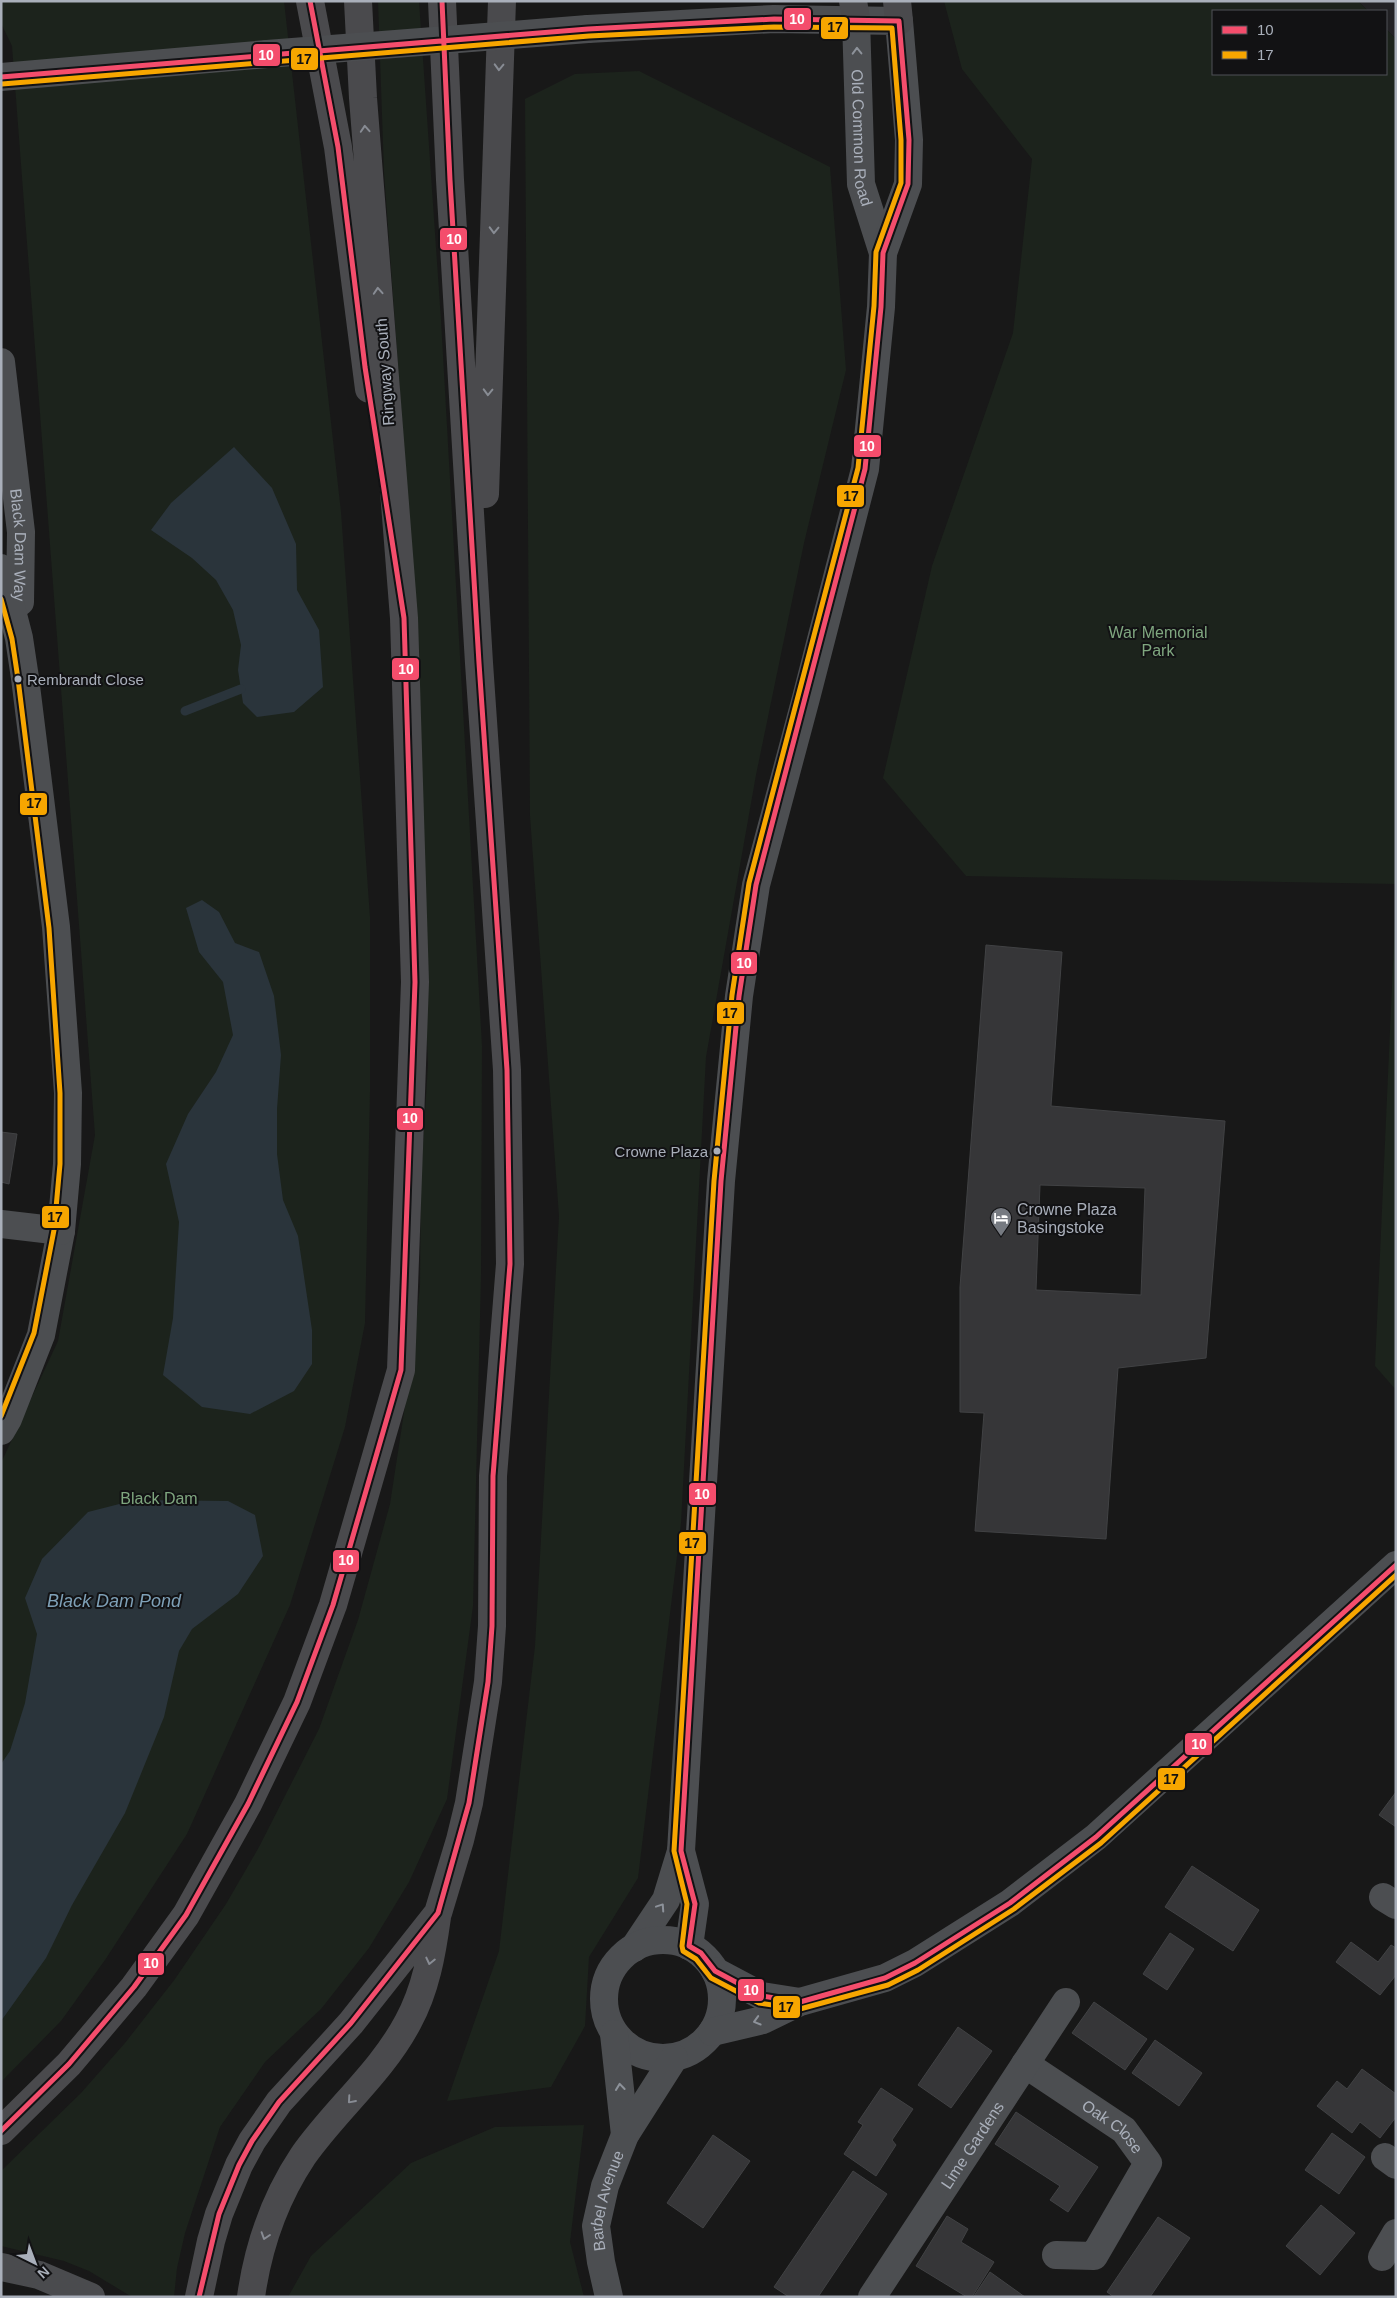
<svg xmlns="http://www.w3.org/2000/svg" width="1397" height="2298" viewBox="0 0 1397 2298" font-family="Arial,sans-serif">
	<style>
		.built { fill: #222225 }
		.green { fill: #1c231c }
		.water { fill: #2a343b }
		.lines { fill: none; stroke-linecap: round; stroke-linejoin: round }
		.stream { stroke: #2a343b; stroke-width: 9 }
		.building { fill: #363638; stroke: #414244; fill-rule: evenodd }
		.minor { stroke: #4c4e51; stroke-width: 28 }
		.major { stroke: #4a4a4d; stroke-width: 28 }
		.highway { stroke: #4a4b4e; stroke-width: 28 }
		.minor-bridge { stroke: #4c4e51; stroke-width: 28 }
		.bus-1-casing { stroke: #121214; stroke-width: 9 }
		.bus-2-casing { stroke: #121214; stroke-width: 9 }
		.bus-1 { stroke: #f44d6c; stroke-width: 5 }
		.bus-2 { stroke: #f7a600; stroke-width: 5 }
		.oneway { stroke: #8d929a }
		.oneway2 { stroke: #888c94 }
		.bus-dot { fill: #a9afba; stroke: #121214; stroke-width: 2 }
		.labels { text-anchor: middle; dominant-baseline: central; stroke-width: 4; stroke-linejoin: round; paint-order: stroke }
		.bus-label { font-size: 15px; fill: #a9afba; stroke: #121214; text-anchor: start }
		.street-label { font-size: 16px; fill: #a9afba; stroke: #121214 }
		.park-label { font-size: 16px; fill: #7fa67f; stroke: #121214 }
		.poi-label { font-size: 16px; fill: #a9afba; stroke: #121214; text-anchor: start }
		.water-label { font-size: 18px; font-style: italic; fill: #7ea0b7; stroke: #121214 }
		.line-badge { stroke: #121214; stroke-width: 2 }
		.badge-label { font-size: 14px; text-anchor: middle; font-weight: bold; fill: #fff }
		.pale-badge-label { font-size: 14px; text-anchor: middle; font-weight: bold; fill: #111 }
	</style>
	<rect width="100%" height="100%" fill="#181818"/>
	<path class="built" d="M 1358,1 L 1396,1 L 1396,39 L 1386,29 L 1386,11 L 1368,11 Z"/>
	<path class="green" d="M 1,1 L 284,1 L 341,512 L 370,917 L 370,1092 L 365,1323 L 345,1427 L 290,1605 L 187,1834 L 105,1960 L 61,2021 L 1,2082 L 1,1463 L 58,1341 L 95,1135 L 12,46 L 1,23 Z
		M 378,1 L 419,1 L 441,320 L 482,1046 L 481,1276 L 473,1606 L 447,1799 L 409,1882 L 369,1948 L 321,2009 L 265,2062 L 220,2127 L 185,2233 L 177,2268 L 174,2297 L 132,2297 L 89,2271 L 64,2261 L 1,2246 L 1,2171 L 81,2093 L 125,2043 L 175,1979 L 226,1904 L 259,1847 L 319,1729 L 358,1620 L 390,1504 L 413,1354 L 420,1286 L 421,1179 L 428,1064 L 402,419 L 384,172 Z
		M 944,1 L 1358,1 L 1368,11 L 1213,11 L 1213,74 L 1386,74 L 1386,29 L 1396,39 L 1396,884 L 966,876 L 883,778 L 932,566 L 1013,333 L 1032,159 L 962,69 Z
		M 639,71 L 830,167 L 846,370 L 804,543 L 756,775 L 706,1057 L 681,1523 L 638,1878 L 589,1957 L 585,2026 L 551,2087 L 447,2101 L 499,1951 L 535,1646 L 559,1216 L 530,816 L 525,99 L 575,74 Z
		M 1396,896 L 1396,1390 L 1375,1366 Z
		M 584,2125 L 570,2242 L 584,2297 L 288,2297 L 311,2256 L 411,2163 L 495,2127 Z"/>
	<path class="water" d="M 234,447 L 272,488 L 296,544 L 297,590 L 319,630 L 323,687 L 294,712 L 257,717 L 243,703 L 238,670 L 241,645 L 233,610 L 216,580 L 192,558 L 151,530 L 171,503 Z
		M 202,900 L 219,912 L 235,943 L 259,952 L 274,996 L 281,1055 L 277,1109 L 277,1154 L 283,1200 L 298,1236 L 312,1330 L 312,1364 L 294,1391 L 250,1414 L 202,1407 L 163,1375 L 173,1318 L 179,1222 L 166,1164 L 188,1114 L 216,1072 L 233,1035 L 223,982 L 199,952 L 186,908 Z
		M 135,1500 L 228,1501 L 255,1515 L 263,1556 L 238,1594 L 192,1629 L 179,1651 L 164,1717 L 125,1813 L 72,1905 L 46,1958 L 1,2021 L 1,1764 L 10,1751 L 25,1703 L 37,1634 L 25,1598 L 42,1559 L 88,1512 Z"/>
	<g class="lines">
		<path class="stream" d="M 185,711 L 241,689"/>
	</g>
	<path class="building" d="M 986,945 L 1062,952 L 1051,1106 L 1225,1121 L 1206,1358 L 1118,1368 L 1106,1539 L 975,1531 L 984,1413 L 960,1412 L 960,1287 ZM 1040,1185 L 1145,1188 L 1141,1295 L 1036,1290 Z
		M 1,1132 L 17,1134 L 9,1184 L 1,1182 Z
		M 1396,1792 L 1396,1827 L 1379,1815 Z
		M 1192,1866 L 1259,1910 L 1233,1951 L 1165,1907 Z
		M 1170,1933 L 1194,1949 L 1167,1990 L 1143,1974 Z
		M 1351,1942 L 1378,1962 L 1391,1945 L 1396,1948 L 1396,1975 L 1380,1995 L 1336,1962 Z
		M 1094,2002 L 1147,2039 L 1125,2070 L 1072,2033 Z
		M 958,2027 L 992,2051 L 951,2108 L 918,2085 Z
		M 1155,2040 L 1202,2073 L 1179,2106 L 1132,2073 Z
		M 1362,2069 L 1396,2094 L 1396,2117 L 1380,2138 L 1360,2122 L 1352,2133 L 1317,2106 L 1337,2081 L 1347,2089 Z
		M 881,2088 L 913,2109 L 892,2140 L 896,2145 L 876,2176 L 844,2154 L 863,2125 L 858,2122 Z
		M 1016,2112 L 1098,2167 L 1068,2212 L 1050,2200 L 1060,2186 L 995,2144 Z
		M 1332,2133 L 1365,2157 L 1339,2194 L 1305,2170 Z
		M 713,2135 L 750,2161 L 703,2228 L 667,2203 Z
		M 853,2171 L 887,2194 L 818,2297 L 789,2297 L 774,2287 Z
		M 1321,2205 L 1355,2233 L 1320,2275 L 1286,2246 Z
		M 947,2216 L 968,2229 L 961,2242 L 994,2262 L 972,2297 L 967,2297 L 916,2266 Z
		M 1158,2217 L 1190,2238 L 1150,2297 L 1114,2297 L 1107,2292 Z
		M 990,2272 L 1025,2297 L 974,2296 Z"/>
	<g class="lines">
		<g class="minor">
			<path id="s1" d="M 856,19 L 861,184 L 883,253"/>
			<path d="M 588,29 L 774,19 L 899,21 L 909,140 L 908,184 L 883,253 L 881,307 L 865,469 L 806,698 L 756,885 L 739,996 L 721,1181 L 681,1851 L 666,1900 L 634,1948"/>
			<path d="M 1,77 L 267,54"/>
			<path id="s2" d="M 1,362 L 21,532 L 20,602"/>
			<path d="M 1,568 L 19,638 L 25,678 L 56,927 L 68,1093 L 67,1164 L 61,1231 L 41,1335 L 8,1419 L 1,1431"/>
			<path d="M 1,1224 L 61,1231"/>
			<path d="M 681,1851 L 695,1904 L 689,1946"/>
			<path d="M 1383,1897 L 1396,1905"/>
			<circle cx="663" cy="1999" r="59"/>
			<path d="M 715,1971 L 762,1996 L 800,2002"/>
			<path d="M 712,2032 L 763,2020 L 800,2002 L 885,1978 L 915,1963 L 1010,1903 L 1096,1837 L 1396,1565"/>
			<path d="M 614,2034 L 625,2135"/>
			<path id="s3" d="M 1025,2064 L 1124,2130 L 1148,2163 L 1094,2256 L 1056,2255"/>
			<path d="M 1385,2157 L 1396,2165"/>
			<path d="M 1382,2257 L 1396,2233"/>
			<path id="s4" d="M 609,2297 L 601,2262 L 596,2226 L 605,2186 L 625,2135 L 674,2058"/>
			<path id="s5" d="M 872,2297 L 1066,2002"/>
		</g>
		<path class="major" d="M 310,1 L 338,147 L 369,389
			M 853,1 L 856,19
			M 897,1 L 899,21
			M 485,494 L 502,1
			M 1,2131 L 69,2064 L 134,1987 L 186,1915 L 248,1804 L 297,1702 L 333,1605 L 401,1370 L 415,982 L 404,618 L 363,98 L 358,1
			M 199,2297 L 211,2241 L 219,2214 L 239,2165 L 252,2141 L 279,2102 L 351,2023 L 438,1913 L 460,1840 L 469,1803 L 488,1682 L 492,1626 L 493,1476 L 510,1264 L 507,1070 L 479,663 L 450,180 L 442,1
			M 251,2297 C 258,2247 275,2198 303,2156 C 336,2109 381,2073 408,2022 C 426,1989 432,1953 437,1917"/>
		<path class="highway" d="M 1,2267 L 39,2275 L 91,2297"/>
		<path class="minor-bridge" d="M 267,54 L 588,29"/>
		<g class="bus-1-casing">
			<path id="bus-1" d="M 1,77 L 588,29 L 774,19 L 899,21 L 909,140 L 908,184 L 883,253 L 881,307 L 865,469 L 756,885 L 739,996 L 721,1181 L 681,1851 L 695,1904 L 689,1946 L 701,1953 L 715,1971 L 762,1996 L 800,2002 L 885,1978 L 915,1963 L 1010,1903 L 1096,1837 L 1396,1565
				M 1,2131 L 69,2064 L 134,1987 L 186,1915 L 248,1804 L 297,1702 L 333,1605 L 401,1370 L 415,982 L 404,618 L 365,367 L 338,147 L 310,1
				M 199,2297 L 219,2214 L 239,2165 L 252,2141 L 279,2102 L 351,2023 L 438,1913 L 469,1803 L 488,1682 L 492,1626 L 493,1476 L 510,1264 L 507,1070 L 479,663 L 450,180 L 442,1"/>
		</g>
		<g class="bus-2-casing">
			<path id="bus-2" d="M 2,84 L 589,36 L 774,27 L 892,28 L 901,140 L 901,183 L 876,252 L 874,306 L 858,468 L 749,883 L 732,995 L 714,1181 L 674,1851 L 687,1904 L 682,1946 L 683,1951 L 696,1959 L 711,1978 L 759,2003 L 800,2009 L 888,1985 L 918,1970 L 1014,1909 L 1101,1843 L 1396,1575
				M 1,599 L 12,639 L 18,679 L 49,928 L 60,1093 L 60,1164 L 54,1230 L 34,1333 L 1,1416"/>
		</g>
		<use href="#bus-1" class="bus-1"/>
		<use href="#bus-2" class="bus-2"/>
	</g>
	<defs><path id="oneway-chevron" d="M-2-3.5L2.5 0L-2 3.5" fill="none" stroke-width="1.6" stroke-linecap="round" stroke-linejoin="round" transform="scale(1.25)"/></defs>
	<g class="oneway">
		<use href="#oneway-chevron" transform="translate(857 51) rotate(-91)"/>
		<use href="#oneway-chevron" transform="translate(661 1907) rotate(-56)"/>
		<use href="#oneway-chevron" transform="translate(757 2021) rotate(164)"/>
		<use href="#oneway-chevron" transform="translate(620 2087) rotate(-96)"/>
	</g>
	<g class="oneway2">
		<use href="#oneway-chevron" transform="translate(499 67) rotate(92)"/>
		<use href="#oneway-chevron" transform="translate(365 129) rotate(-94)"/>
		<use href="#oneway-chevron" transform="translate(494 230) rotate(92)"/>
		<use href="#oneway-chevron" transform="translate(378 291) rotate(-94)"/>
		<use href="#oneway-chevron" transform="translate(488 392) rotate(92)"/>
		<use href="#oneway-chevron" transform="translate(430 1961) rotate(103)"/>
		<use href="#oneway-chevron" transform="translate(351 2100) rotate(131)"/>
		<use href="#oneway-chevron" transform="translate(265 2236) rotate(108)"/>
	</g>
	<defs>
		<g id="hotel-pin" transform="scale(1.125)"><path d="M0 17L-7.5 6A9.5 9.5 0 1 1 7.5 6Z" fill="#767a81" stroke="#121214"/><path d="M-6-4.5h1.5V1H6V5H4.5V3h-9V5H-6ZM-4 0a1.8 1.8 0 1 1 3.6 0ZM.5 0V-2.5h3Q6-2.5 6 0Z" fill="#fff"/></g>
	</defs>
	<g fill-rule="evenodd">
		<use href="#hotel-pin" x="1001" y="1218"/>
	</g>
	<g class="bus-dot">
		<circle cx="18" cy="679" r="4.5"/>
		<circle cx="717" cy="1151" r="4.5"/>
	</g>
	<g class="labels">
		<g class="bus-label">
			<text x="27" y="679">Rembrandt Close</text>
			<text x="708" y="1151" text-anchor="end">Crowne Plaza</text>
		</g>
		<g class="street-label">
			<text stroke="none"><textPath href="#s1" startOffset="119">Old Common Road</textPath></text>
			<text transform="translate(385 372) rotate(-94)">Ringway South</text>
			<text stroke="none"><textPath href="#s2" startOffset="184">Black Dam Way</textPath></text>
			<text stroke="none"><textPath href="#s3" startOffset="108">Oak Close</textPath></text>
			<text stroke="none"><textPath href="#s5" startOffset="182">Lime Gardens</textPath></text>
			<text stroke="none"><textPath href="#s4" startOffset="99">Barbel Avenue</textPath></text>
		</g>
		<g class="park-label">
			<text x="1158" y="632">War Memorial<tspan x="1158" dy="18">Park</tspan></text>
			<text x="159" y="1498">Black Dam</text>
		</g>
		<g class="poi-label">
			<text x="1017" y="1209">Crowne Plaza<tspan x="1017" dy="18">Basingstoke</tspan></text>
		</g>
		<g class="water-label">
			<text x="114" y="1601">Black Dam Pond</text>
		</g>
	</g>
	<g class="line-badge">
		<rect x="783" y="7" width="29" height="24" rx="5" fill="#f44d6c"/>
		<rect x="820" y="16" width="29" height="24" rx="5" fill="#f7a600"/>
		<rect x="252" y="43" width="29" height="24" rx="5" fill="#f44d6c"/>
		<rect x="290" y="47" width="29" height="24" rx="5" fill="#f7a600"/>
		<rect x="439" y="227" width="29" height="24" rx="5" fill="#f44d6c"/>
		<rect x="853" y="434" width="29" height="24" rx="5" fill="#f44d6c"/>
		<rect x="836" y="484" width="29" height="24" rx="5" fill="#f7a600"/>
		<rect x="391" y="657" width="29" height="24" rx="5" fill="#f44d6c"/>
		<rect x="19" y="792" width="29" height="24" rx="5" fill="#f7a600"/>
		<rect x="730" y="951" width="28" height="24" rx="5" fill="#f44d6c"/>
		<rect x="716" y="1001" width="29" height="24" rx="5" fill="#f7a600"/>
		<rect x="396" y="1107" width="28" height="24" rx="5" fill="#f44d6c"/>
		<rect x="41" y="1205" width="29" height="24" rx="5" fill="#f7a600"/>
		<rect x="688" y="1482" width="29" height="24" rx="5" fill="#f44d6c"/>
		<rect x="678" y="1531" width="29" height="24" rx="5" fill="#f7a600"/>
		<rect x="332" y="1549" width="28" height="24" rx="5" fill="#f44d6c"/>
		<rect x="1184" y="1732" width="29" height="24" rx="5" fill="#f44d6c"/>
		<rect x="1157" y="1767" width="29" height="24" rx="5" fill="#f7a600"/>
		<rect x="137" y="1952" width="28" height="24" rx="5" fill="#f44d6c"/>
		<rect x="737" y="1978" width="28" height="24" rx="5" fill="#f44d6c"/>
		<rect x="772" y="1995" width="29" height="24" rx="5" fill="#f7a600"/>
	</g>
	<g class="badge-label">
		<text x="797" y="24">10</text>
		<text x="266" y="60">10</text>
		<text x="454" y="244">10</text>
		<text x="867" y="451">10</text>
		<text x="406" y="674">10</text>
		<text x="744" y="968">10</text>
		<text x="410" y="1123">10</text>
		<text x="702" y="1499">10</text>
		<text x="346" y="1565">10</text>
		<text x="1199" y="1749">10</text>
		<text x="151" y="1968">10</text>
		<text x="751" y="1995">10</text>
	</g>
	<g class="pale-badge-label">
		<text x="835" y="32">17</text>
		<text x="304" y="64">17</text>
		<text x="851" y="501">17</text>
		<text x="34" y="808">17</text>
		<text x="730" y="1018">17</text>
		<text x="55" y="1222">17</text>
		<text x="692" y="1548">17</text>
		<text x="1171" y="1784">17</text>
		<text x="786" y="2012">17</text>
	</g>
	<rect width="1397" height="2298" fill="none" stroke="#a9afba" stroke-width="5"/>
	<rect x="1212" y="10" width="175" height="65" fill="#121214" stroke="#4e5156"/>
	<rect x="1222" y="26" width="25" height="8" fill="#f44d6c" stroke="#4e5156"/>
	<text x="1257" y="35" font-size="15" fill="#a9afba">10</text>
	<rect x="1222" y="51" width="25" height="8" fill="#f7a600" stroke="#4e5156"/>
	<text x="1257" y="60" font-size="15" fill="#a9afba">17</text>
	<g transform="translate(35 2263) rotate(138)" stroke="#121214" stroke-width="4" paint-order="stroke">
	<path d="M0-4L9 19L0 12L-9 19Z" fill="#a9afba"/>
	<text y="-8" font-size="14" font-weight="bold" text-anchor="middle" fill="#a9afba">N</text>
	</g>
</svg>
